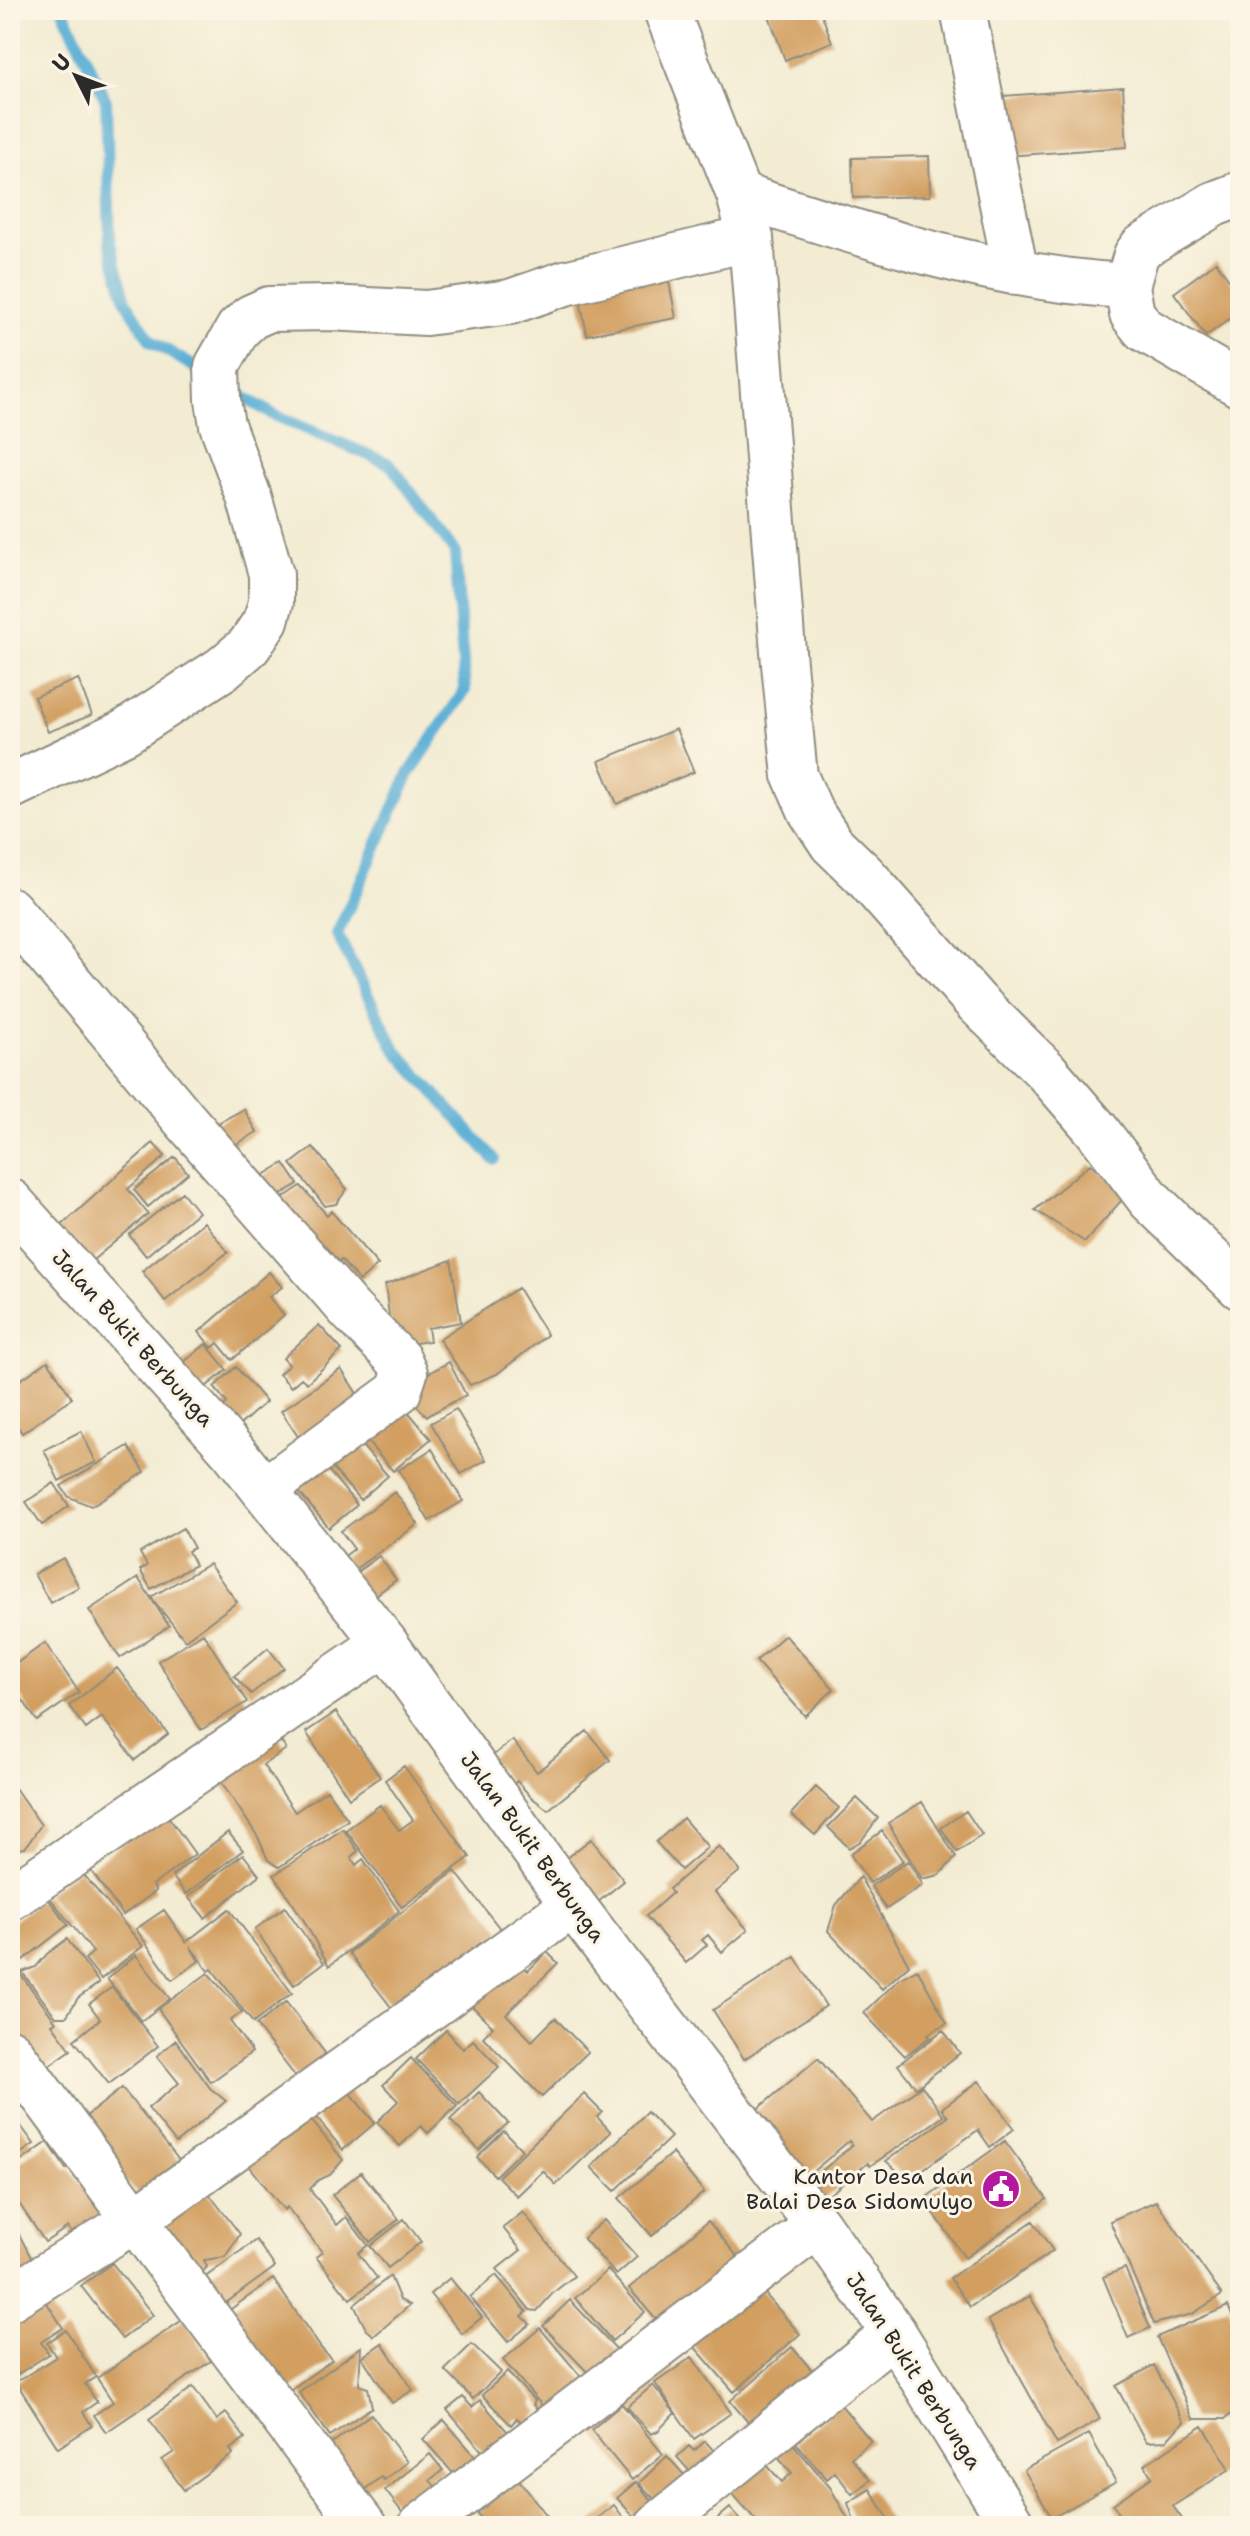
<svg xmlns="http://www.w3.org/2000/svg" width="1250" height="2536" viewBox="0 0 1250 2536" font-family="'Shantell Sans',sans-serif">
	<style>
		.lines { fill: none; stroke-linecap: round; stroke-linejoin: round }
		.stream { stroke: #58aed5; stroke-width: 12 }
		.building { fill: #d29f60 }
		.minor-casing { stroke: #8f8c7f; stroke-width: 48 }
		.major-casing { stroke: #8f8c7f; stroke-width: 48 }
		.minor { stroke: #fff; stroke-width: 44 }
		.major { stroke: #fff; stroke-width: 44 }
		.labels { text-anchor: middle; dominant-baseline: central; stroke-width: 6; stroke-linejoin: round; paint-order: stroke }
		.street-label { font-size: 22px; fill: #2b2b2b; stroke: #fcf5e5 }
		.poi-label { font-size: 22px; fill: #2b2b2b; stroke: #fcf5e5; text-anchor: end }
	</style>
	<rect width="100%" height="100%" fill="#fcf5e5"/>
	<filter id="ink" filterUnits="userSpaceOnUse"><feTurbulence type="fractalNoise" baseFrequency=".0125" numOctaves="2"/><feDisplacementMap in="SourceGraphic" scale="16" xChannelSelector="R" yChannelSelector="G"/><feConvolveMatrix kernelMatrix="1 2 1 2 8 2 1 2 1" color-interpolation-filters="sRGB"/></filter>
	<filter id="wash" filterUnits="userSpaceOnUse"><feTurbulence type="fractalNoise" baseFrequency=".006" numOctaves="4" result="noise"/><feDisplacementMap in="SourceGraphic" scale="32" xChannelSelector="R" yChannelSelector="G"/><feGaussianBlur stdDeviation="1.8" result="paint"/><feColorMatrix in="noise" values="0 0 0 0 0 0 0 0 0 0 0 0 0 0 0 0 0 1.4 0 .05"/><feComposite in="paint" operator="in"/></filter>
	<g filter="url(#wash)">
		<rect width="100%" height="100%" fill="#f3ecd3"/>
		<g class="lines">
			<path class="stream" d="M 63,10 L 106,101 L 110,243 L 126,301 L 151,341 L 208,375
				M 227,387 L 274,415 L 390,464 L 455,552 L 465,690 L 409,774 L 337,934 L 395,1049 L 494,1159"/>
		</g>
		<g id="blocks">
			<path class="building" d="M 767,10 L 820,10 L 832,42 L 785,60 Z
				M 1123,87 L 1127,147 L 1006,156 L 1003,96 Z
				M 929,156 L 930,196 L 853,198 L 852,158 Z
				M 1216,262 L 1240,294 L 1240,311 L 1206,336 L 1174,293 Z
				M 667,272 L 676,318 L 587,335 L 578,289 Z
				M 78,679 L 92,715 L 48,732 L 34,697 Z
				M 676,729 L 694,772 L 617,804 L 599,761 Z
				M 244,1109 L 257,1132 L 217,1156 L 199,1133 Z
				M 153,1143 L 165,1156 L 128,1189 L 148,1214 L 81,1270 L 51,1235 Z
				M 313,1147 L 347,1189 L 336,1204 L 325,1206 L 291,1164 Z
				M 175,1157 L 188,1173 L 148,1207 L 134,1190 Z
				M 284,1163 L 298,1184 L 262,1207 L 244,1187 Z
				M 1090,1164 L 1128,1193 L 1085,1242 L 1035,1210 Z
				M 301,1186 L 327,1215 L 331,1211 L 378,1265 L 360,1281 L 341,1260 L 322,1277 L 265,1210 Z
				M 182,1192 L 198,1212 L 146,1256 L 129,1235 Z
				M 204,1222 L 228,1252 L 165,1301 L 142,1271 Z
				M 451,1260 L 461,1322 L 428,1328 L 430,1341 L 393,1346 L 385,1285 Z
				M 269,1272 L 282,1287 L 269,1297 L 284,1315 L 232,1360 L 218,1343 L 212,1348 L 199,1332 Z
				M 518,1288 L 547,1335 L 497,1374 L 470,1385 L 439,1339 Z
				M 319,1325 L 342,1350 L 307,1383 L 301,1378 L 291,1387 L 279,1374 L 289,1365 L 283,1358 Z
				M 206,1344 L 227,1370 L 198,1393 L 178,1367 Z
				M 48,1361 L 72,1398 L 22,1433 L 10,1415 L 10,1387 Z
				M 449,1362 L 466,1395 L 427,1416 L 415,1404 L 410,1383 Z
				M 236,1367 L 266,1402 L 233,1431 L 217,1413 L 227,1403 L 214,1387 Z
				M 341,1369 L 365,1406 L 305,1447 L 281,1411 Z
				M 396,1397 L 431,1439 L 393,1471 L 357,1430 Z
				M 456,1409 L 486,1460 L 461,1474 L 431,1423 Z
				M 81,1431 L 96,1462 L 59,1481 L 44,1450 Z
				M 351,1433 L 388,1476 L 360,1500 L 323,1457 Z
				M 128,1446 L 145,1472 L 91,1506 L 69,1497 L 61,1486 Z
				M 432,1449 L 463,1501 L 429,1521 L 399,1470 Z
				M 320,1460 L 357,1505 L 329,1528 L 292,1484 Z
				M 54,1483 L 69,1506 L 42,1525 L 26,1502 Z
				M 395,1492 L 418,1524 L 351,1572 L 342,1558 L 354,1549 L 341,1531 Z
				M 183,1528 L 194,1548 L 188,1551 L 195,1565 L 151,1589 L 140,1570 L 147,1566 L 140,1553 Z
				M 379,1556 L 396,1580 L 368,1601 L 351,1576 Z
				M 63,1558 L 79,1587 L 50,1603 L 34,1574 Z
				M 209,1564 L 237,1602 L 185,1640 L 151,1597 Z
				M 138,1578 L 169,1626 L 120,1658 L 89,1610 Z
				M 203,1633 L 247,1702 L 201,1730 L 158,1661 Z
				M 785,1635 L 834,1689 L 805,1716 L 756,1661 Z
				M 45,1643 L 79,1692 L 37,1721 L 10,1681 L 10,1668 Z
				M 268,1648 L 284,1668 L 251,1694 L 234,1676 Z
				M 117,1668 L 168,1734 L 135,1760 L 102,1717 L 86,1729 L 69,1706 Z
				M 336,1712 L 380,1777 L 349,1798 L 306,1732 Z
				M 270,1725 L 286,1749 L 263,1765 L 295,1812 L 327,1790 L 348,1820 L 279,1867 L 268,1860 L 258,1837 L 210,1765 Z
				M 587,1731 L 610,1760 L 548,1810 L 530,1796 L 517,1781 L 512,1786 L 490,1758 L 512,1740 L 537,1772 Z
				M 404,1766 L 470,1857 L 402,1907 L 346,1830 L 380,1805 L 399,1830 L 413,1820 L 385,1780 Z
				M 10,1781 L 41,1825 L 25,1848 L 10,1850 Z
				M 816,1787 L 839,1808 L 815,1835 L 791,1814 Z
				M 857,1798 L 878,1818 L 861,1841 L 849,1848 L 828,1827 Z
				M 922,1802 L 956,1857 L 939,1875 L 922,1879 L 888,1823 Z
				M 966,1811 L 982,1835 L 957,1852 L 941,1828 Z
				M 165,1812 L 195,1854 L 153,1885 L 156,1891 L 123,1915 L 89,1868 Z
				M 683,1818 L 708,1847 L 681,1870 L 656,1842 Z
				M 343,1829 L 358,1851 L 351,1857 L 356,1865 L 363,1859 L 399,1911 L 329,1966 L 303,1919 L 274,1875 Z
				M 882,1831 L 903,1861 L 870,1883 L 850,1854 Z
				M 228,1832 L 243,1850 L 186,1894 L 172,1876 Z
				M 591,1839 L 624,1881 L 593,1906 L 560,1863 Z
				M 719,1846 L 740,1871 L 715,1892 L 748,1930 L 722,1952 L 708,1935 L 702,1940 L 707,1945 L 686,1963 L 646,1916 L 672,1893 L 669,1889 Z
				M 243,1854 L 259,1875 L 205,1918 L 188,1897 Z
				M 908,1861 L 923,1885 L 886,1909 L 871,1886 Z
				M 79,1869 L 143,1946 L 101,1979 L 85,1959 L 93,1952 L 47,1894 Z
				M 455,1871 L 501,1930 L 395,2012 L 349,1953 Z
				M 860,1877 L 909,1965 L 882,1989 L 828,1931 L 836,1905 Z
				M 46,1896 L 68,1925 L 23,1960 L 10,1943 L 10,1924 Z
				M 285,1907 L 324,1963 L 294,1985 L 255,1929 Z
				M 229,1909 L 292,1993 L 253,2023 L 212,1969 L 209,1971 L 190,1946 L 199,1961 L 172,1980 L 136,1929 L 164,1910 L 186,1942 Z
				M 67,1939 L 99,1983 L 78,1998 L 66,2017 L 56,2017 L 22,1972 L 36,1967 L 47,1954 Z
				M 547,1952 L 558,1963 L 506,2014 L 532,2041 L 555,2018 L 588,2052 L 542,2097 L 483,2037 L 493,2027 L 467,2001 L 512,1957 L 528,1971 Z
				M 136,1955 L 170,1999 L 141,2021 L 107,1979 Z
				M 795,1957 L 826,2006 L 744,2059 L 713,2010 Z
				M 10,1960 L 56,2022 L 52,2024 L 71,2050 L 33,2077 L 10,2047 Z
				M 917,1969 L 947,2023 L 928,2034 L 930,2037 L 905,2056 L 864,2013 L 899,1979 Z
				M 208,1973 L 242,2012 L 230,2021 L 252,2052 L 211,2082 L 158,2009 Z
				M 112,1987 L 158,2046 L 109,2084 L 74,2040 L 100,2019 L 89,2004 Z
				M 286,2002 L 325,2053 L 312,2071 L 295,2076 L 256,2025 Z
				M 446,2030 L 463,2049 L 473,2040 L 499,2067 L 459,2104 L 416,2059 Z
				M 943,2030 L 960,2053 L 916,2088 L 898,2065 Z
				M 176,2040 L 210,2088 L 226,2101 L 176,2143 L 148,2108 L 179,2083 L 157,2056 Z
				M 411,2058 L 457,2106 L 428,2133 L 421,2126 L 400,2146 L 377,2122 L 398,2101 L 383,2085 Z
				M 818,2058 L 872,2122 L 922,2086 L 944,2116 L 870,2166 L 868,2163 L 824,2199 L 810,2181 L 852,2145 L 849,2141 L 805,2178 L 754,2112 Z
				M 337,2078 L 375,2123 L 343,2150 L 305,2104 Z
				M 979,2081 L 1014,2129 L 990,2147 L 978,2130 L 908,2180 L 886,2161 L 948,2117 L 942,2108 Z
				M 122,2088 L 182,2164 L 142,2197 L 70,2129 Z
				M 479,2092 L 508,2123 L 479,2150 L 450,2120 Z
				M 584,2094 L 602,2112 L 597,2117 L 611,2132 L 556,2185 L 543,2171 L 517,2196 L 498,2177 Z
				M 10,2111 L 34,2144 L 10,2161 Z
				M 647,2112 L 671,2137 L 615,2191 L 591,2167 Z
				M 308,2116 L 343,2160 L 330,2175 L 318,2180 L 310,2189 L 337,2225 L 346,2217 L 368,2245 L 358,2253 L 377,2278 L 350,2299 L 316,2257 L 322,2252 L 287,2207 L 284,2210 L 244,2159 Z
				M 504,2131 L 522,2150 L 495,2176 L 477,2157 Z
				M 1005,2141 L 1047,2199 L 965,2258 L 924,2199 Z
				M 48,2142 L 66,2169 L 69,2168 L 107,2217 L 76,2240 L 68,2227 L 45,2242 L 10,2190 L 10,2169 Z
				M 672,2153 L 704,2192 L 652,2236 L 619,2198 Z
				M 361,2172 L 399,2219 L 370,2242 L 332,2195 Z
				M 206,2190 L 240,2234 L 225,2257 L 204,2260 L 207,2267 L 197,2278 L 150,2233 Z
				M 1156,2201 L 1222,2295 L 1192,2314 L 1154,2324 L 1110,2221 Z
				M 523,2212 L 574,2276 L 554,2292 L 537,2311 L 530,2310 L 497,2269 L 521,2250 L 503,2228 Z
				M 10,2217 L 37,2269 L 15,2281 L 10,2270 Z
				M 404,2219 L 421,2242 L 388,2268 L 370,2246 Z
				M 604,2220 L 637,2257 L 616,2275 L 583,2238 Z
				M 708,2221 L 742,2262 L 663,2328 L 629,2288 Z
				M 1033,2221 L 1053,2251 L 970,2307 L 950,2278 Z
				M 256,2240 L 275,2267 L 219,2308 L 200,2281 Z
				M 112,2263 L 153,2315 L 122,2339 L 81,2286 Z
				M 1125,2268 L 1150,2328 L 1128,2338 L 1103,2277 Z
				M 608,2270 L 645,2312 L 612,2341 L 575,2298 Z
				M 496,2275 L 527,2312 L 522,2316 L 530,2324 L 508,2342 L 470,2297 Z
				M 390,2276 L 400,2300 L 410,2305 L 374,2336 L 366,2329 L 354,2305 Z
				M 450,2278 L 482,2317 L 462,2334 L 430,2294 Z
				M 273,2279 L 321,2348 L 332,2360 L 280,2397 L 221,2316 Z
				M 752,2279 L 800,2334 L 734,2392 L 686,2337 Z
				M 40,2292 L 63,2328 L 41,2342 L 49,2354 L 18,2374 L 10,2362 L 10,2316 Z
				M 1030,2296 L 1100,2419 L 1057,2444 L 988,2320 Z
				M 570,2300 L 621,2354 L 594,2379 L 543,2326 Z
				M 1228,2306 L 1240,2333 L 1240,2407 L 1225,2419 L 1193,2419 L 1157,2337 Z
				M 184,2319 L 211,2361 L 106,2432 L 94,2415 L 113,2402 L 97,2378 Z
				M 540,2328 L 593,2391 L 556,2422 L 503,2360 Z
				M 66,2330 L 96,2377 L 85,2384 L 97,2402 L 83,2412 L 92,2426 L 58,2448 L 16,2382 L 56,2357 L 47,2343 Z
				M 382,2343 L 413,2390 L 392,2403 L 362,2357 Z
				M 472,2344 L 501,2372 L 473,2399 L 445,2370 Z
				M 361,2347 L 359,2385 L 368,2388 L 372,2407 L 330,2436 L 299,2392 Z
				M 792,2347 L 822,2382 L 759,2435 L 730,2401 Z
				M 692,2357 L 731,2413 L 694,2439 L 655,2383 Z
				M 1154,2365 L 1184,2422 L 1166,2441 L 1146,2442 L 1116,2386 Z
				M 507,2372 L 535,2401 L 533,2405 L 540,2412 L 525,2426 L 517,2418 L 511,2425 L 482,2395 Z
				M 653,2385 L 675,2413 L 658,2431 L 651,2434 L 627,2407 Z
				M 193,2387 L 217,2420 L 226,2413 L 245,2438 L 230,2449 L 233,2454 L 184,2490 L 162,2460 L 174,2452 L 149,2419 Z
				M 463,2397 L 472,2407 L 480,2400 L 520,2446 L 487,2457 L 447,2410 Z
				M 622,2404 L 663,2454 L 632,2480 L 591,2430 Z
				M 840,2404 L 871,2441 L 851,2458 L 870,2480 L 852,2494 L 835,2472 L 827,2479 L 796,2443 Z
				M 371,2414 L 407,2462 L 384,2480 L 381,2477 L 349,2501 L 315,2456 Z
				M 444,2420 L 488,2471 L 467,2489 L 423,2439 Z
				M 1203,2426 L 1230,2469 L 1173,2506 L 1187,2526 L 1104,2526 L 1120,2515 L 1113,2504 L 1152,2477 L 1144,2465 Z
				M 1089,2434 L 1116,2482 L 1052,2518 L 1024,2470 Z
				M 790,2440 L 830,2487 L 852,2526 L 761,2526 L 731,2492 L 764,2462 L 782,2482 L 792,2473 L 775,2453 Z
				M 705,2441 L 724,2462 L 701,2484 L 677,2457 L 689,2446 L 694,2451 Z
				M 430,2454 L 443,2470 L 430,2480 L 445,2499 L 412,2525 L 385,2490 Z
				M 667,2456 L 686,2477 L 658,2503 L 639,2483 Z
				M 519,2480 L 555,2526 L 487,2526 L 477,2513 Z
				M 636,2482 L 663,2514 L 642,2526 L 617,2498 Z
				M 870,2489 L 893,2526 L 856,2526 L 848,2503 Z
				M 614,2505 L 630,2526 L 587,2526 Z
				M 730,2508 L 746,2526 L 709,2526 Z
				M 467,2518 L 474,2526 L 457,2526 Z"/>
		</g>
	</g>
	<g filter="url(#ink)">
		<use href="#blocks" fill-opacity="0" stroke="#8f8c7f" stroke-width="2"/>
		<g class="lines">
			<g class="minor-casing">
				<path id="minor" d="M 666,10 L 739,195 L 747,225
					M 963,10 L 1016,273
					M 1240,194 L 1214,204 L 1142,247 L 1136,255 L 1127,286 L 1132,314 L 1144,329 L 1240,385
					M 739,195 C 866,236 993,279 1127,286
					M 10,787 L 125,732 L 222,669 L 249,646 L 266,620 L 271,602 L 271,574 L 249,497 L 222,425 L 218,400 L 217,366 L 238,329 L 251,317 L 269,309 L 329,308 L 426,313 L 510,302 L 565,283 L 751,238 L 784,664 L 795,776 L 811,812 L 832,844 L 864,875 L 977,1003 L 1046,1071 L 1096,1129 L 1150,1200 L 1240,1287
					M 10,910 L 184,1119 L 350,1310 L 399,1360 L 405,1373 L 399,1391 L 264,1490
					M 10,1898 L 385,1643
					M 10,2051 L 135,2220 L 573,1905
					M 10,2298 L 135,2220 L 364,2526
					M 421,2526 L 818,2225
					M 657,2526 L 894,2333"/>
			</g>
			<g class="major-casing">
				<path id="major" d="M 10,1201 L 233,1451 L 385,1643 L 573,1905 L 818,2225 L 894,2333 L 1013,2526"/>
			</g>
			<use href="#minor" class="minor"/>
			<use href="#major" class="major"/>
		</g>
	</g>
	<defs>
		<g id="civic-disc" transform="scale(2)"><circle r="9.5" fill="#b5179e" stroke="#fcf5e5"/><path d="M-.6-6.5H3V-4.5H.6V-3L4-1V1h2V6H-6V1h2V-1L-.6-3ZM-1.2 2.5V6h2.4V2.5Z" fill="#fff"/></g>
	</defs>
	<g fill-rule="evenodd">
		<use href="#civic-disc" x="1001" y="2189"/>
	</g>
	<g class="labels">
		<g class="street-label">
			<text transform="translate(133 1338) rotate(48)">Jalan Bukit Berbunga</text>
			<text transform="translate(533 1847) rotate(54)">Jalan Bukit Berbunga</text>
			<text transform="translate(914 2371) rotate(57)">Jalan Bukit Berbunga</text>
		</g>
		<g class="poi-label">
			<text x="973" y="2176">Kantor Desa dan<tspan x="973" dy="25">Balai Desa Sidomulyo</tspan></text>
		</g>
	</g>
	<rect width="1250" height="2536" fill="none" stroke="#fcf5e5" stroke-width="40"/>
	<g transform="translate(76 76) rotate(312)" stroke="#fcf5e5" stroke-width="6" paint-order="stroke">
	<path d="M0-6L14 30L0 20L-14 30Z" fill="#2b2b2b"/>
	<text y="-12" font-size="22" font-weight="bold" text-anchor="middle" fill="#2b2b2b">U</text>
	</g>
</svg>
